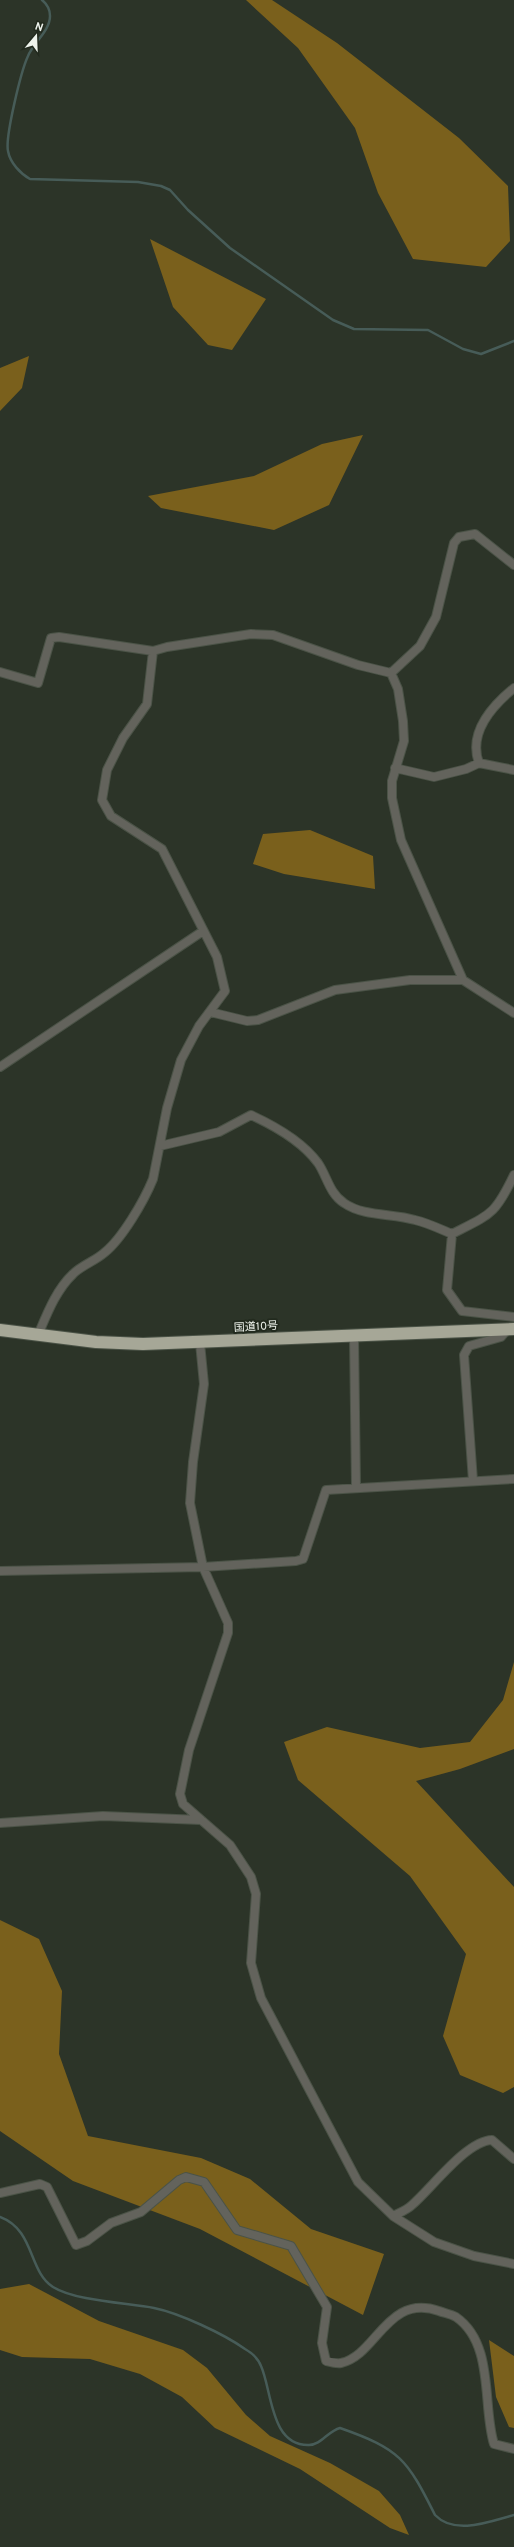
<svg xmlns="http://www.w3.org/2000/svg" width="514" height="2547" viewBox="0 0 514 2547" font-family="Overpass,'Noto Sans JP',sans-serif">
	<style>
		.forest { fill: #7a601c }
		.lines { fill: none; stroke-linecap: round; stroke-linejoin: round }
		.stream { stroke: #475c58; stroke-width: 2.5 }
		.street-casing { stroke: #4b5347; stroke-width: 10 }
		.highway-casing { stroke: #4b5347; stroke-width: 14 }
		.street { stroke: #63635c; stroke-width: 8 }
		.highway { stroke: #a6a797; stroke-width: 12 }
		.labels { text-anchor: middle; dominant-baseline: central; stroke-width: 4; stroke-linejoin: round; paint-order: stroke }
		.street-label { font-size: 11px; fill: #eef3ec; stroke: #222a1e }
	</style>
	<rect width="100%" height="100%" fill="#2c3428"/>
	<path class="forest" d="M 246,0 L 272,0 L 337,43 L 459,138 L 508,186 L 510,241 L 486,267 L 413,259 L 378,193 L 355,128 L 298,48 Z
		M 150,239 L 266,299 L 232,350 L 208,345 L 173,307 Z
		M 29,356 L 22,388 L 0,411 L 0,368 Z
		M 363,435 L 329,505 L 274,530 L 161,508 L 148,496 L 254,476 L 322,444 Z
		M 310,830 L 373,856 L 375,889 L 284,874 L 253,864 L 263,834 Z
		M 514,1662 L 514,1749 L 460,1769 L 416,1781 L 514,1887 L 514,2087 L 503,2093 L 460,2075 L 443,2036 L 466,1954 L 410,1876 L 298,1780 L 284,1742 L 327,1727 L 420,1748 L 470,1742 L 503,1700 Z
		M 0,1920 L 39,1939 L 62,1991 L 59,2054 L 88,2136 L 201,2158 L 250,2179 L 311,2229 L 384,2254 L 363,2315 L 200,2229 L 73,2181 L 0,2131 Z
		M 29,2284 L 99,2321 L 183,2350 L 207,2368 L 246,2415 L 270,2436 L 330,2463 L 379,2491 L 400,2515 L 409,2535 L 390,2528 L 300,2469 L 215,2428 L 182,2397 L 140,2374 L 90,2359 L 22,2357 L 0,2350 L 0,2289 Z
		M 489,2340 L 514,2356 L 514,2428 L 509,2427 L 496,2397 Z"/>
	<g class="lines">
		<path class="stream" d="M 42,0 C 47,4 50,10 50,16 C 50,31 33,43 28,56 C 21,71 5,137 8,151 C 10,163 21,174 30,179 L 138,182 L 161,186 L 170,190 L 188,210 L 230,248 L 333,320 L 354,329 L 428,330 L 463,349 L 481,354 L 514,341
			M 0,2217 C 35,2230 28,2271 53,2287 C 75,2301 128,2303 154,2308 C 179,2313 224,2334 245,2349 C 252,2353 258,2358 261,2366 C 272,2390 270,2446 309,2445 C 321,2445 328,2431 340,2428 C 400,2449 407,2459 435,2515 C 455,2536 491,2521 514,2515"/>
		<g class="street-casing">
			<path id="street" d="M 0,672 L 38,683 L 51,638 L 59,637 L 153,651 L 167,647 L 251,634 L 273,635 L 358,665 L 391,673
				M 391,673 L 398,689 L 403,721 L 404,741 L 392,781 L 392,798 L 401,840 L 463,980 L 514,1013
				M 391,673 L 420,646 L 436,617 L 454,543 L 459,537 L 475,534 L 514,565
				M 514,688 C 492,706 468,733 479,763 L 514,770
				M 395,768 L 434,777 L 466,769 L 479,763
				M 210,1012 L 247,1021 L 258,1020 L 335,990 L 410,980 L 463,980
				M 0,1067 L 203,931
				M 160,1146 L 219,1132 L 251,1115 C 275,1126 302,1141 318,1163 C 327,1176 329,1193 344,1203 C 364,1217 393,1213 415,1220 C 428,1223 440,1229 452,1234 C 491,1214 495,1215 514,1175
				M 452,1234 L 447,1290 L 462,1311 L 514,1317
				M 38,1335 C 47,1314 56,1290 73,1274 C 82,1265 95,1261 104,1253 C 122,1239 144,1201 153,1179 L 167,1108 L 181,1060 L 199,1026 L 225,991 L 217,957 L 162,849 L 111,816 L 102,800 L 107,770 L 123,738 L 147,704 L 153,651
				M 354,1336 L 356,1487
				M 200,1343 L 204,1384 L 193,1462 L 190,1503 L 203,1567 L 228,1623 L 228,1633 L 189,1750 L 180,1794 L 183,1804 L 230,1845 L 251,1877 L 256,1894 L 251,1963 L 261,1998 L 358,2182 L 393,2216 L 434,2242 L 474,2256 L 514,2264
				M 473,1481 L 464,1355 L 469,1346 L 501,1337 L 507,1330
				M 0,1571 L 203,1567 L 296,1561 L 303,1559 L 326,1490 L 514,1479
				M 0,1823 L 103,1816 L 201,1820
				M 0,2193 L 40,2184 L 47,2187 L 76,2245 L 87,2241 L 111,2223 L 141,2212 L 179,2180 L 186,2177 L 204,2182 L 237,2230 L 291,2246 L 327,2307 L 322,2343 L 326,2361 C 330,2362 336,2364 341,2363 C 377,2355 387,2293 439,2311 C 444,2313 451,2314 456,2317 C 495,2344 482,2406 494,2444 L 514,2449
				M 393,2216 C 399,2213 407,2210 412,2205 C 432,2188 466,2141 492,2140 L 514,2159"/>
		</g>
		<g class="highway-casing">
			<path id="highway" d="M 0,1330 L 96,1342 L 143,1344 L 514,1329"/>
		</g>
		<use href="#street" class="street"/>
		<use href="#highway" class="highway"/>
	</g>
	<g class="labels">
		<g class="street-label">
			<text transform="translate(256 1327) rotate(-3)">国道10号</text>
		</g>
	</g>
	<g transform="translate(36 36) rotate(19)" stroke="#222a1e" stroke-width="3" paint-order="stroke">
	<path d="M0-3L7 15L0 10L-7 15Z" fill="#eef3ec"/>
	<text y="-6" font-size="11" font-weight="bold" text-anchor="middle" fill="#eef3ec">N</text>
	</g>
</svg>
